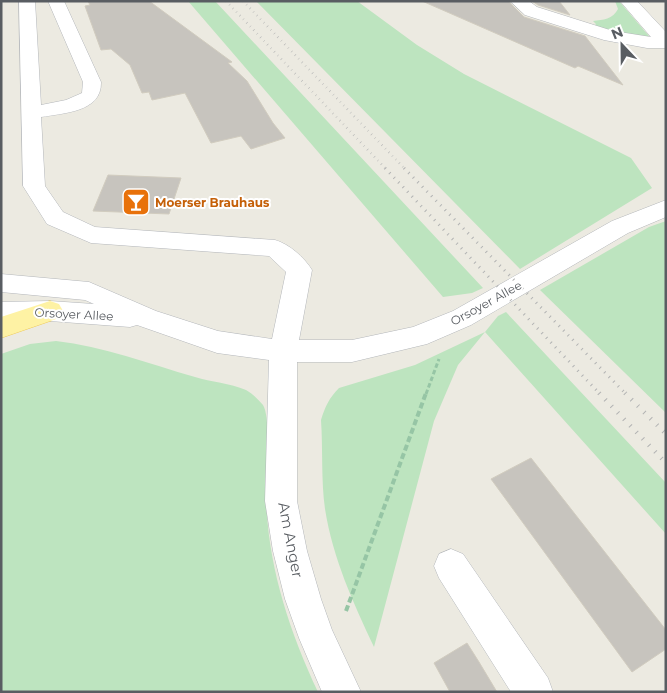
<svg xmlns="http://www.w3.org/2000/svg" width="667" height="693" viewBox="0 0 667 693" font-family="Montserrat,sans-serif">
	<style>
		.green { fill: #bde4bf }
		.building { fill: #c7c4be; stroke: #d1ccbf }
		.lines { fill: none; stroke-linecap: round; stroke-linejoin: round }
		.minor-casing { stroke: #b4b7bb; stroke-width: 1 }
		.major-casing { stroke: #efca57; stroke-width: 1 }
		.path-far1 { stroke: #96c5a5; stroke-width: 3; stroke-dasharray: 4.5 2.5; stroke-linecap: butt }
		.path { stroke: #96c5a5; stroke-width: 4; stroke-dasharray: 6 3; stroke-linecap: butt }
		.minor { fill: #fff; fill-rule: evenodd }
		.major { fill: #fef2a4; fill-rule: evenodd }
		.rail-far2 { stroke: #b2b3b3; stroke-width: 2.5; stroke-dasharray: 0.5 4.5; stroke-linecap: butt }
		.rail-far1 { stroke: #b2b3b3; stroke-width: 3; stroke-dasharray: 1 5.5; stroke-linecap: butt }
		.rail { stroke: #b2b3b3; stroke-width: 4.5; stroke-dasharray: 1 8; stroke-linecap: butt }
		.labels { text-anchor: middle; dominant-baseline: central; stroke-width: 4; stroke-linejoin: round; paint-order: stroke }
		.food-label { font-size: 12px; font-weight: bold; fill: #c56008; stroke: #fff; text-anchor: start }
		.street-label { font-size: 12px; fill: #595d62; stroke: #fff }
		.near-street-label { font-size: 15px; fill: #595d62; stroke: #fff }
	</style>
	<rect width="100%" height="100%" fill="#eceae1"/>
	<path class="green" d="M 188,1 L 215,1 L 483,288 L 472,293 L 443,297 Z
		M 256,1 L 357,1 L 417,45 L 464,74 L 631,158 L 652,188 L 520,269 Z
		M 615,1 L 619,1 L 649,36 L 637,37 L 594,26 L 596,24 L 593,21 C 603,20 613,19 618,9 Z
		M 666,221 L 666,413 L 540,290 L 649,227 Z
		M 506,312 L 666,483 L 666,534 L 485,332 L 458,365 L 434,421 L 374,647 C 353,602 333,559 325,509 C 321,480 323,450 321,420 C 325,407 329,398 339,388 L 415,365 L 485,332 L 498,316 Z
		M 56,341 C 103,346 149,364 195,377 C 211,382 230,383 246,390 C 253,394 258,399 263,405 C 271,418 266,467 266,484 C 265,557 287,626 318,692 L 1,692 L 1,354 L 30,344 Z"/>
	<path class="building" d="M 88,1 L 149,1 L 232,62 L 228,63 L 247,81 L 273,123 L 285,138 L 251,149 L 241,136 L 211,143 L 185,93 L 152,100 L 149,92 L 142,93 L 130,65 L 111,49 L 101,50 L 85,6 L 90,5 Z
		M 422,1 L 508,1 L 524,17 L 585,36 L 623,85 L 578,66 L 575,68 Z
		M 532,1 L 559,1 L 570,15 L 538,5 Z
		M 108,175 L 181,178 L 169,214 L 93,211 Z
		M 531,458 L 666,630 L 666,649 L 632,672 L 491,479 Z
		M 467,643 L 479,662 L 497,692 L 450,692 L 434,663 Z"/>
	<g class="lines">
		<g class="minor-casing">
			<path id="minor" d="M 19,1 L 35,1 L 41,105 L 66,100 L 82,93 L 83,82 L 48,1 L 64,1 L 101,82 C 102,112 64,113 41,117 L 45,186 L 63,212 L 95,227 L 275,240 C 289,244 304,257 312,270 L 299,340 L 352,340 L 413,327 L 453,311 L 612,221 L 666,200 L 666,217 L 628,233 L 471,325 L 427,344 L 352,362 L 297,362 L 297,501 L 307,551 L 321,599 L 332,630 L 361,692 L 322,692 L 299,638 L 285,599 L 273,551 L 265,501 L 269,360 L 217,353 L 137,325 L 130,327 L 50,321 L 1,322 L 1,302 L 50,301 L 94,304 L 85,300 L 1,292 L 1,274 L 89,282 L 156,311 L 218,331 L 272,339 L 286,272 L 269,256 L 91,243 L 47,224 L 23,186 Z
				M 510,1 L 529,1 L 537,7 L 613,31 L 651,37 L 620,1 L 637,1 L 666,32 L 666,48 L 647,48 L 604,40 L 525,15 Z
				M 451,549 L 463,554 L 548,678 L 553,692 L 511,692 L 439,578 L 434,566 L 439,554 Z"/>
		</g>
		<g class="major-casing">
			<path id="major" d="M 50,301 L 59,304 L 63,311 L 59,318 L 1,338 L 1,317 Z"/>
		</g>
		<path class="path-far1" d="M 426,394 L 439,359"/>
		<path class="path" d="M 346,611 L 426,393"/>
		<use href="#minor" class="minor"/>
		<use href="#major" class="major"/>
		<path class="rail-far2" d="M 226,1 L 386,169
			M 243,1 L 405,169"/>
		<path class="rail-far1" d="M 385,168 L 600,394
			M 404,168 L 626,394"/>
		<path class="rail" d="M 599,393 L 666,463
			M 625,393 L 666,434"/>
	</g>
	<defs>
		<g id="bar-square" transform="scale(1.4375)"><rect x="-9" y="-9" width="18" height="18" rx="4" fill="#e8710a" stroke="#fff"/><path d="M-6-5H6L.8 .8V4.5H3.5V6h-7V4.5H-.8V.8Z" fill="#fff"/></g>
	</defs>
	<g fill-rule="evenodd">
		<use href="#bar-square" x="136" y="202"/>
	</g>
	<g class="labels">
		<g class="food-label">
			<text x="155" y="202">Moerser Brauhaus</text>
		</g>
		<g class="street-label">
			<text transform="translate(486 303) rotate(-29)">Orsoyer Allee</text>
			<text transform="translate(74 314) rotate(3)">Orsoyer Allee</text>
		</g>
		<g class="near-street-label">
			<text transform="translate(291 540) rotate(79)">Am Anger</text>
		</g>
	</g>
	<rect width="667" height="693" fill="none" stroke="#595d62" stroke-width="5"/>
	<g transform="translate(622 45) rotate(338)" stroke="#ffffff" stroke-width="4" paint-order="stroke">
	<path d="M0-4L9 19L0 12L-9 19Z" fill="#595d62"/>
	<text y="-8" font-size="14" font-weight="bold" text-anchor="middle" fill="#595d62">N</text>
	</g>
</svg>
